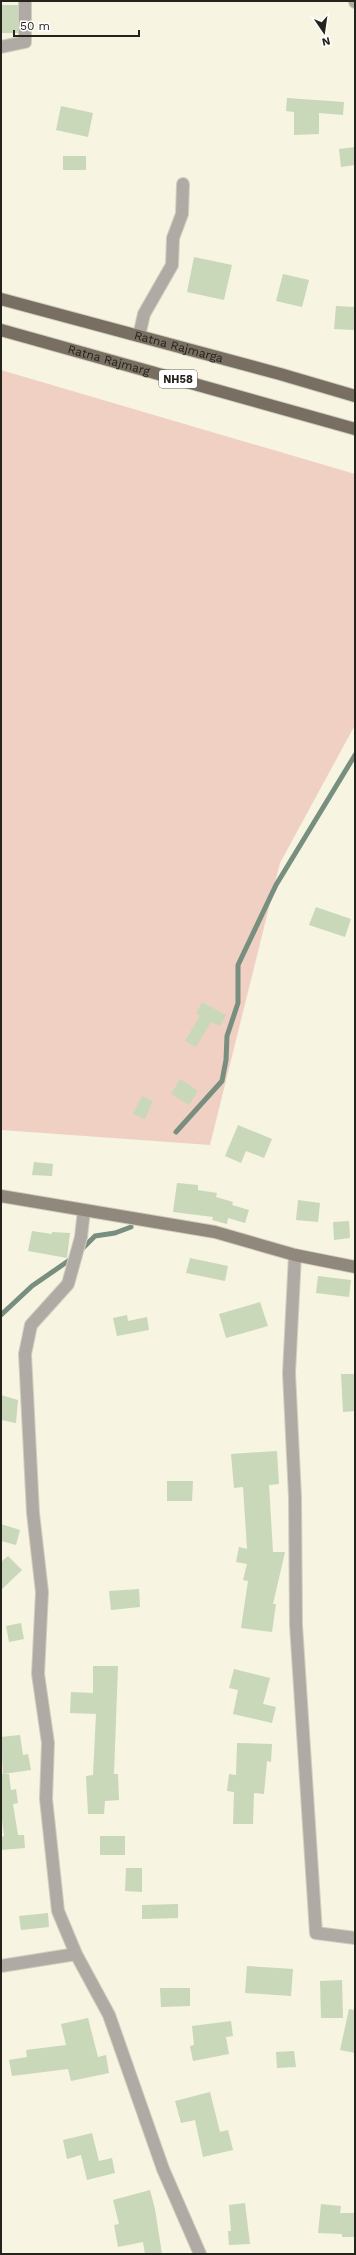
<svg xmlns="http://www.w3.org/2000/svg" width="356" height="2255" viewBox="0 0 356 2255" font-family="'Work Sans',sans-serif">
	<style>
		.green { fill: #f1d0c4 }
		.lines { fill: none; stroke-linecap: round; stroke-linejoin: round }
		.stream { stroke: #788f7f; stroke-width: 5 }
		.building { fill: #c8d8b9 }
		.minor-casing { stroke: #d1cebe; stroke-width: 14 }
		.secondary-casing { stroke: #d1cebe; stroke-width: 14 }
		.primary-casing { stroke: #d1cebe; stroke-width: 14 }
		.minor { stroke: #b0aaa4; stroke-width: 12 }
		.secondary { stroke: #90877d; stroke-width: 12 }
		.primary { stroke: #786e62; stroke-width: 12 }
		.labels { text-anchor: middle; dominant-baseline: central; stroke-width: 4; stroke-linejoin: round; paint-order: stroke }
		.shield { fill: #fff; stroke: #666560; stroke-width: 1 }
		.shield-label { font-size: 11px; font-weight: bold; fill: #24231c }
		.street-label { font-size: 12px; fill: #24231c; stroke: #fff }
	</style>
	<rect width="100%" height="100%" fill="#f7f4e1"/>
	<path class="green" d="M 1,370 L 355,474 L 355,725 L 280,863 L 210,1145 L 1,1130 Z"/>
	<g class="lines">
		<path class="stream" d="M 176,1132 L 222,1081 L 226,1060 L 227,1036 L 238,1003 L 238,965 L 276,885 L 355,755
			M 79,1252 L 95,1236 L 115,1233 L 131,1227
			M 1,1315 L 32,1286 L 74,1257"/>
	</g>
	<path class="building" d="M 1,5 L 18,5 L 18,33 L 1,33 Z
		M 287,98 L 344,102 L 343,115 L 319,113 L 319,134 L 294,135 L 294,112 L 286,111 Z
		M 61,106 L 93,113 L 88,137 L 56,130 Z
		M 355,147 L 355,165 L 341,167 L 339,149 Z
		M 63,156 L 86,156 L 86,170 L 63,170 Z
		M 194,257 L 232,265 L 224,300 L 187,292 Z
		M 283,274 L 309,280 L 302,307 L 276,301 Z
		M 336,306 L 355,307 L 355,330 L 334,329 Z
		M 316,907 L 351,919 L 345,937 L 309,925 Z
		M 202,1002 L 226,1015 L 220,1026 L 211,1022 L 196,1047 L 185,1041 L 200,1016 L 196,1014 Z
		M 180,1079 L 198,1091 L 189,1105 L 171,1094 Z
		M 142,1096 L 153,1101 L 145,1119 L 133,1114 Z
		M 238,1125 L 272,1139 L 264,1158 L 246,1151 L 241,1163 L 225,1156 Z
		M 34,1162 L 53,1164 L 52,1176 L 32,1175 Z
		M 177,1183 L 198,1185 L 198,1190 L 217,1193 L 216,1197 L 233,1202 L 232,1205 L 249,1210 L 245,1223 L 228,1218 L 227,1224 L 212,1220 L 213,1217 L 173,1212 Z
		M 298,1200 L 320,1203 L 318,1222 L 296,1220 Z
		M 349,1221 L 350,1238 L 334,1240 L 333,1222 Z
		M 32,1231 L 52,1234 L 52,1232 L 70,1233 L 67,1258 L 28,1251 Z
		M 190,1258 L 228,1266 L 225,1281 L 186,1273 Z
		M 318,1276 L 351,1280 L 349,1297 L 316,1293 Z
		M 260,1302 L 268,1326 L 226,1338 L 219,1314 Z
		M 127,1315 L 128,1321 L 147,1317 L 149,1330 L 117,1336 L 113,1318 Z
		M 341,1374 L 355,1374 L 355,1411 L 343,1412 Z
		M 1,1395 L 18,1400 L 16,1423 L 1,1420 Z
		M 277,1451 L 279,1484 L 269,1485 L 273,1552 L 285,1552 L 273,1604 L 276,1604 L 272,1632 L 241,1628 L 248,1581 L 243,1580 L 247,1564 L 236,1562 L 239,1547 L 247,1549 L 243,1487 L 234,1488 L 231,1454 Z
		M 167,1481 L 193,1481 L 192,1501 L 167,1501 Z
		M 1,1524 L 20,1530 L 16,1545 L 1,1541 Z
		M 8,1556 L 22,1570 L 1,1590 L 1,1562 Z
		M 139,1589 L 140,1607 L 111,1610 L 109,1591 Z
		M 21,1623 L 24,1639 L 9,1642 L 6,1626 Z
		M 93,1666 L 118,1666 L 114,1774 L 118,1774 L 119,1800 L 105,1801 L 104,1814 L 88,1814 L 86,1776 L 93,1775 L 96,1714 L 70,1713 L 71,1692 L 93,1693 Z
		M 234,1669 L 270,1678 L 263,1704 L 276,1707 L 272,1723 L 233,1714 L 238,1690 L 229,1688 Z
		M 20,1735 L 23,1755 L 28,1754 L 31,1770 L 3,1774 L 1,1737 Z
		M 237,1743 L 272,1744 L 271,1762 L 267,1761 L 264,1794 L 254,1793 L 253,1824 L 233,1824 L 234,1792 L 227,1791 L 229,1774 L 236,1775 Z
		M 1,1774 L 9,1774 L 11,1790 L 16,1789 L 18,1803 L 13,1804 L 18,1835 L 24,1835 L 25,1848 L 1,1850 L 1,1837 L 4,1836 L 1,1812 Z
		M 100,1836 L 125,1836 L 125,1855 L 100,1855 Z
		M 126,1868 L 142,1868 L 142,1892 L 125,1891 Z
		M 178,1904 L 178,1918 L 142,1919 L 142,1905 Z
		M 48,1913 L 49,1927 L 21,1930 L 19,1916 Z
		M 247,1966 L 293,1969 L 291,1996 L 245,1993 Z
		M 342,1980 L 343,2018 L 321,2018 L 320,1981 Z
		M 160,1988 L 190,1988 L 190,2006 L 161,2007 Z
		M 349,2009 L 355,2010 L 355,2053 L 340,2050 Z
		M 88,2018 L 98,2057 L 106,2055 L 109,2073 L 71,2081 L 68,2069 L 12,2076 L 9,2060 L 27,2057 L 26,2050 L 66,2045 L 61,2024 Z
		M 231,2021 L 233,2036 L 226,2037 L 229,2054 L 193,2061 L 190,2046 L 194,2045 L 192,2026 Z
		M 294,2051 L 296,2067 L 277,2068 L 276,2052 Z
		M 210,2092 L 220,2132 L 228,2130 L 233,2150 L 203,2157 L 195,2120 L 181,2123 L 175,2101 Z
		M 92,2133 L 99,2161 L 112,2158 L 115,2173 L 87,2180 L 81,2155 L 67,2159 L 63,2140 Z
		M 150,2190 L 155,2209 L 162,2254 L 145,2254 L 143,2242 L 118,2247 L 114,2225 L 119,2224 L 113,2200 Z
		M 245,2203 L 250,2244 L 229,2245 L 228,2231 L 231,2231 L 229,2205 Z
		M 321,2204 L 341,2206 L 340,2213 L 355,2213 L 355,2237 L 342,2237 L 342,2234 L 318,2233 Z"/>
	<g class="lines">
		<g class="minor-casing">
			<path id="minor" d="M 355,1 L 355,2
				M 1,47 L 25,42 L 25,1
				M 139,336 L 144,314 L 172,265 L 173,238 L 182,214 L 183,184
				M 84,1210 L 81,1237 L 68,1284 L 31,1325 L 25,1354 L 33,1513 L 42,1592 L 38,1674 L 48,1743 L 46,1799 L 58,1911 L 76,1954 L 109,2015 L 163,2169 L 200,2254
				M 295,1255 L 289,1373 L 295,1497 L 296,1625 L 316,1933 L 355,1938
				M 1,1966 L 76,1954"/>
		</g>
		<g class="secondary-casing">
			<path id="secondary" d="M 1,1196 L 215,1232 L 295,1255 L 355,1267"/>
		</g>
		<g class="primary-casing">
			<g id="primary">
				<path id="s1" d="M 1,299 L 280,374 L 355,396"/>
				<path id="s2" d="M 1,330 L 355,429"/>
			</g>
		</g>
		<use href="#minor" class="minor"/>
		<use href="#secondary" class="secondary"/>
		<use href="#primary" class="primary"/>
	</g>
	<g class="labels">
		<rect class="shield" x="159" y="370" width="38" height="18" rx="3"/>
		<g class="shield-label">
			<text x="178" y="379">NH58</text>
		</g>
		<g class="street-label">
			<text stroke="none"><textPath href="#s1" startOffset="184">Ratna Rajmarga</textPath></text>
			<text stroke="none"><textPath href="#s2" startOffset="112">Ratna Rajmarg</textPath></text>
		</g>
	</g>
	<rect width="356" height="2255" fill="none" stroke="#24231c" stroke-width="4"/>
	<g transform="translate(324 32) rotate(167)" stroke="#ffffff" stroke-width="3" paint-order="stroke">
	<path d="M0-3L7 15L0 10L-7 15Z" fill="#24231c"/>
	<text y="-6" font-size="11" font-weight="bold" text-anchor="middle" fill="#24231c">N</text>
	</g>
	<path d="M14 30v6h125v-6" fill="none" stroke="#24231c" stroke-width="2"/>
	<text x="20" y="30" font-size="12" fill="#24231c" stroke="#ffffff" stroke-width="3" paint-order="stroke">50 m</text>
</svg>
